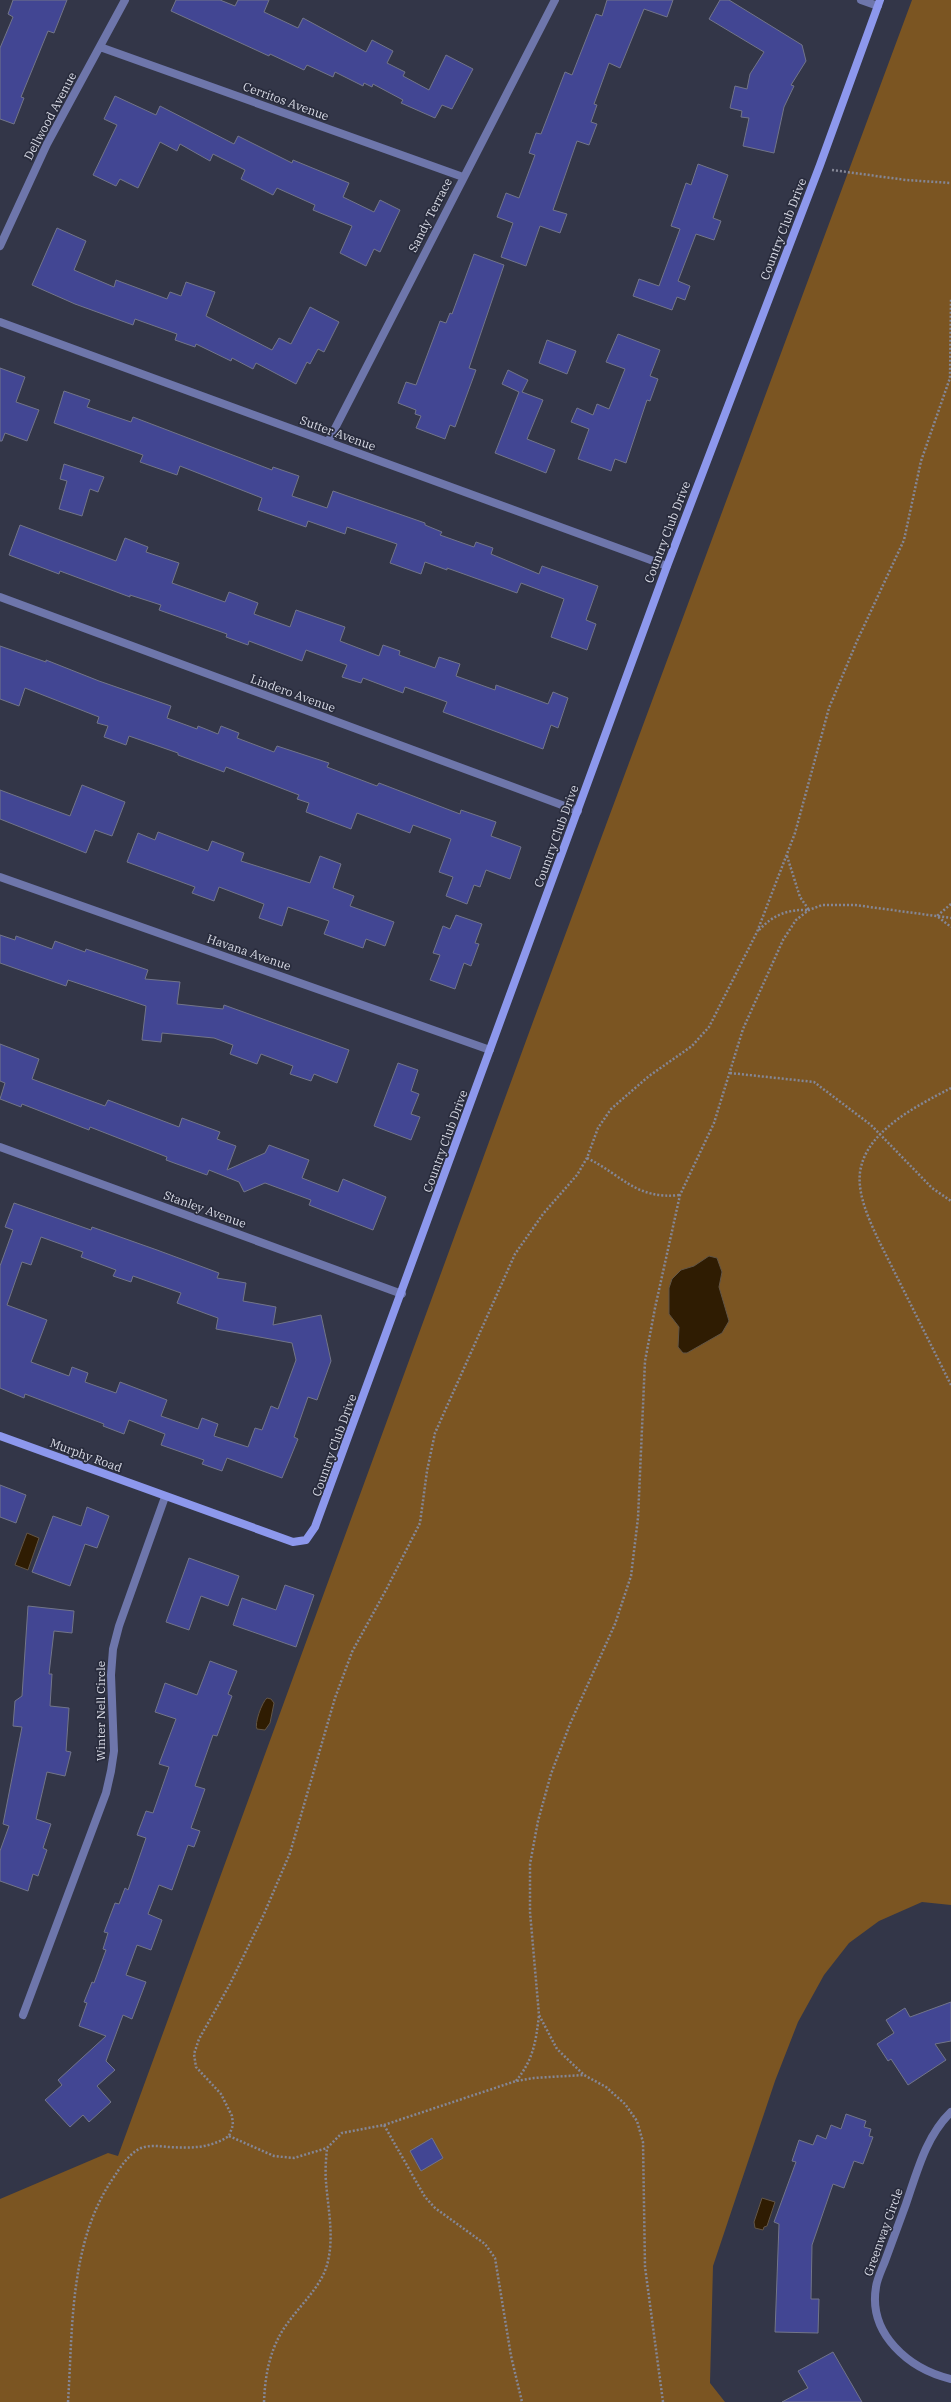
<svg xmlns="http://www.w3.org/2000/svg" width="951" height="2402" viewBox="0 0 951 2402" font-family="'IBM Plex Serif',serif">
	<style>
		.green { fill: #7b5522 }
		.water { fill: #2f1c02; stroke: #625546 }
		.building { fill: #424693; stroke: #727589; fill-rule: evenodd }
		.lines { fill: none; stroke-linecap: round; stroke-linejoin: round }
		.path { stroke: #858796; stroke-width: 2.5; stroke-dasharray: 2 2; stroke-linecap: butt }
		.street { stroke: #6e76ab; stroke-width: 8 }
		.secondary { stroke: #8d98ed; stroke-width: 8 }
		.labels { text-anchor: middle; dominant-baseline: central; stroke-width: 3.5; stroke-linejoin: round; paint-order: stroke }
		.street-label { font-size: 12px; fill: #d9dbe6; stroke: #292c3d }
	</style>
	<rect width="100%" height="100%" fill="#333648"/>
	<path class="green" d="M 912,0 L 951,0 L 951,1905 L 922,1902 L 879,1921 L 849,1943 L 824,1975 L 798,2022 L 775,2081 L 713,2266 L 710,2383 L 725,2402 L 0,2402 L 0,2199 L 108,2153 L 118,2156 L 534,1019 Z"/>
	<path class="water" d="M 709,1256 L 717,1258 L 722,1272 L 719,1287 L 729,1321 L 722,1333 L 687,1353 L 683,1353 L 678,1347 L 679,1327 L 669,1314 L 669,1288 L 672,1279 L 681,1270 L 694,1266 Z
		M 27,1533 L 39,1538 L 28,1570 L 15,1565 Z
		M 267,1698 L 271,1699 L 274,1703 L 270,1723 L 265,1730 L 257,1729 C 254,1724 262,1702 267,1698 Z
		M 762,2198 L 775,2202 L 767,2226 L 764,2227 L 763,2230 L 755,2228 L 754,2222 Z"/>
	<path class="building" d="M 13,0 L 67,0 L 54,33 L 48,31 L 21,97 L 24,98 L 14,124 L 0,119 L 0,48 L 13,17 L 8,14 Z
		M 176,0 L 220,0 L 235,6 L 238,0 L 269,0 L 264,12 L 298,28 L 303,18 L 366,52 L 372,40 L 393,51 L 387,63 L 405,72 L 403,76 L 429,90 L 446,55 L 473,69 L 452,109 L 442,105 L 435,118 L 401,103 L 403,100 L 373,84 L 372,87 L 364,83 L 363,86 L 335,72 L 333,77 L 307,65 L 304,70 L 270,54 L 269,56 L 171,11 Z
		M 607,0 L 673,0 L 667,17 L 644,9 L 620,68 L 609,63 L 594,104 L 597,105 L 591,122 L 597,124 L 589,145 L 577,141 L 553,210 L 567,214 L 560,233 L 540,226 L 526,266 L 501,257 L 513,223 L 497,217 L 506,193 L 519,198 L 535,155 L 529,153 L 536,133 L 541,134 L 565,72 L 572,75 L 596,14 L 602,16 Z
		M 720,0 L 729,0 L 802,45 L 806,61 L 791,85 L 794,86 L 784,107 L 774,153 L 743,146 L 749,118 L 741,117 L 742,111 L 730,108 L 735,86 L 747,89 L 750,74 L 764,52 L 709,19 Z
		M 115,96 L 156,115 L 160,106 L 234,144 L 238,136 L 292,163 L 293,160 L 349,183 L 343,197 L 374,212 L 380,200 L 400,210 L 380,252 L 374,249 L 366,266 L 340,253 L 352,226 L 313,210 L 315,205 L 277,188 L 273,195 L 241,179 L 245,170 L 213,154 L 210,161 L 180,144 L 177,151 L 160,142 L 138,188 L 120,179 L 116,186 L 93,175 L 117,125 L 104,119 Z
		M 698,164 L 728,175 L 713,218 L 721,221 L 714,240 L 696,234 L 678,281 L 690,286 L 685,300 L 677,297 L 672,310 L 633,296 L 639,279 L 659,286 L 680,229 L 671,226 L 686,183 L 691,185 Z
		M 57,228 L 86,241 L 74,270 L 114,287 L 116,280 L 167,299 L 170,292 L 181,296 L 186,282 L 215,292 L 206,316 L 272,350 L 279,338 L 291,344 L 310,307 L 339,322 L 324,352 L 318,349 L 310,364 L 307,362 L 296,384 L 256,363 L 253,369 L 232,358 L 231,361 L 196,344 L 195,347 L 175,340 L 177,334 L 135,319 L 133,325 L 75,304 L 32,285 Z
		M 474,254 L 504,265 L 469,368 L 476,370 L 455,427 L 450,425 L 445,439 L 416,428 L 421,416 L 415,414 L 416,410 L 398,403 L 406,382 L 416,385 L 440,321 L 446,323 L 450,313 L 452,314 Z
		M 618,334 L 660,350 L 650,376 L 658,379 L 650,401 L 647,400 L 626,463 L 615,459 L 611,471 L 578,459 L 589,429 L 571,422 L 577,408 L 593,415 L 597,404 L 609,409 L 625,369 L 606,362 Z
		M 547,340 L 576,351 L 567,374 L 539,363 Z
		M 0,368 L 25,377 L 16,402 L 39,410 L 27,441 L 5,433 L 2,441 L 0,441 Z
		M 508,370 L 528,380 L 522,392 L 543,400 L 527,439 L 555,450 L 546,473 L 495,453 L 519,392 L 502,384 Z
		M 64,391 L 90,400 L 87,407 L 131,422 L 133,417 L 272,470 L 273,467 L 299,476 L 292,496 L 327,508 L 333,491 L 425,523 L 425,525 L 442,532 L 440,535 L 474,547 L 476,542 L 493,548 L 491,554 L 539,574 L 542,566 L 598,586 L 586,620 L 596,624 L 587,650 L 551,637 L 564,599 L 521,583 L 517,593 L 447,568 L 447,570 L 425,562 L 421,574 L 390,563 L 397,544 L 347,527 L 345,534 L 308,521 L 306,527 L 258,510 L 262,498 L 180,466 L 177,475 L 140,462 L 143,455 L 54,423 Z
		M 64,464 L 104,477 L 98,492 L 90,489 L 82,516 L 59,509 L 67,481 L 60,479 Z
		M 20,525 L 116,561 L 125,538 L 148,547 L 146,552 L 179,563 L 172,583 L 225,602 L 229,592 L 258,603 L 254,614 L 290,627 L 296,610 L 345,627 L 340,641 L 379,656 L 383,645 L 400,651 L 399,655 L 435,668 L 439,657 L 460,664 L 456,676 L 495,690 L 496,685 L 548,704 L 553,692 L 568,698 L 558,728 L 551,725 L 543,749 L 443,712 L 447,702 L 405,687 L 403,693 L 363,678 L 361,683 L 342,677 L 347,665 L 306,650 L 302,661 L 249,641 L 248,645 L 226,637 L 227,634 L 159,610 L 161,605 L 130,595 L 130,597 L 60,571 L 59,574 L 9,555 Z
		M 0,646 L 46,662 L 46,660 L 99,681 L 171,706 L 167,718 L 197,729 L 198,726 L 218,734 L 221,726 L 239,733 L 237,738 L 274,752 L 277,746 L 329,763 L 327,767 L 377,786 L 379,783 L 460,814 L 461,810 L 496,822 L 491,836 L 521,847 L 510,879 L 486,870 L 480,887 L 474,885 L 467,904 L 446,896 L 453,877 L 439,872 L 451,839 L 413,825 L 410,833 L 357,813 L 351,829 L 306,812 L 309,803 L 297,799 L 299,795 L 226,767 L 224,772 L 178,755 L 178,753 L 129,736 L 126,745 L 104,737 L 108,726 L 97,723 L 99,717 L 25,688 L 19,706 L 0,699 Z
		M 82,785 L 125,802 L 112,836 L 95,830 L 86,853 L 0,819 L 0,790 L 70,816 Z
		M 158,832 L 208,851 L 212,841 L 244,853 L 241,861 L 310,883 L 320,856 L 341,864 L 333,888 L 354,896 L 350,906 L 394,922 L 385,946 L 366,939 L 363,948 L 324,934 L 329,921 L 288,907 L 282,926 L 259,918 L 264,904 L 219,887 L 214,901 L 192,893 L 195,887 L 127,862 L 138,833 L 155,840 Z
		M 456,915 L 482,924 L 475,943 L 479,944 L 471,966 L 464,963 L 455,989 L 430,980 L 440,955 L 433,953 L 443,926 L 450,929 Z
		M 0,935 L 15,940 L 16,936 L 52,949 L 55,941 L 85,952 L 86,949 L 148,970 L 145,979 L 180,982 L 177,1004 L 223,1009 L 224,1005 L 349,1050 L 337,1083 L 314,1074 L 311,1081 L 290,1074 L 293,1066 L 261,1054 L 257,1064 L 230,1054 L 233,1045 L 214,1038 L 162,1033 L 161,1042 L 142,1040 L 146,1006 L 68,980 L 66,986 L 0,963 Z
		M 0,1044 L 39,1059 L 32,1079 L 105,1106 L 108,1100 L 179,1127 L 182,1118 L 220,1132 L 217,1139 L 236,1146 L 227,1170 L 265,1153 L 269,1145 L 309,1160 L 302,1178 L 338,1192 L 343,1179 L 386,1197 L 373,1230 L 309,1205 L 311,1200 L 265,1183 L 244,1192 L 239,1182 L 209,1170 L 207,1175 L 166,1160 L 167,1157 L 90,1127 L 89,1130 L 22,1104 L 21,1107 L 0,1099 L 5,1083 L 0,1081 Z
		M 398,1063 L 418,1070 L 411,1091 L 419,1094 L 411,1114 L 420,1117 L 411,1140 L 374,1126 Z
		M 14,1203 L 91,1230 L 92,1227 L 157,1250 L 219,1273 L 217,1278 L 246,1283 L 243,1301 L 276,1307 L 273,1325 L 321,1315 L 331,1361 L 317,1400 L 308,1397 L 294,1437 L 298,1439 L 282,1478 L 227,1458 L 222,1471 L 202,1464 L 204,1460 L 161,1445 L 165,1434 L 129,1420 L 124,1434 L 103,1426 L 104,1424 L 25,1394 L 24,1398 L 0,1388 L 0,1266 L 13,1230 L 5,1227 ZM 41,1237 L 83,1252 L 81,1257 L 116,1270 L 113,1276 L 131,1282 L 133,1276 L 181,1293 L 177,1303 L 218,1318 L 216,1329 L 292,1343 L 296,1360 L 278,1409 L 271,1406 L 262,1430 L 255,1428 L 248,1447 L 214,1436 L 218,1424 L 202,1418 L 198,1429 L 161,1416 L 167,1400 L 120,1382 L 116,1393 L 85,1382 L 88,1373 L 72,1367 L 69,1376 L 31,1362 L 47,1320 L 7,1305 L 22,1262 L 31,1265 Z
		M 0,1485 L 26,1495 L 16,1523 L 0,1517 Z
		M 87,1507 L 109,1516 L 97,1548 L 85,1544 L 70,1586 L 32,1572 L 53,1516 L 81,1526 Z
		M 189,1558 L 239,1576 L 228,1606 L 201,1596 L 189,1630 L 166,1622 Z
		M 285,1585 L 314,1595 L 296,1647 L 233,1625 L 242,1598 L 276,1610 Z
		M 28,1606 L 74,1611 L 72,1633 L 54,1631 L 49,1674 L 52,1674 L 50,1706 L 69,1708 L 66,1751 L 71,1752 L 65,1776 L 47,1772 L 36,1819 L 51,1824 L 43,1848 L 47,1850 L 38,1876 L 33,1874 L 28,1891 L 0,1881 L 0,1851 L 9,1826 L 3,1824 L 22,1727 L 13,1726 L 15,1701 L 22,1696 Z
		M 210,1661 L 237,1671 L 228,1694 L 232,1696 L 217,1736 L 213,1735 L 195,1786 L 205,1789 L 191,1828 L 200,1831 L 194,1847 L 188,1845 L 172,1890 L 159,1885 L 148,1914 L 162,1920 L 151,1950 L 137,1945 L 126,1975 L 146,1982 L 132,2019 L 123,2015 L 106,2061 L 115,2070 L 97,2086 L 111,2102 L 89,2122 L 83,2115 L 70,2127 L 45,2100 L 62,2085 L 58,2080 L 106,2036 L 79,2026 L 87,2003 L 84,2002 L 92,1982 L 94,1983 L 106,1950 L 103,1949 L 108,1933 L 104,1932 L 115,1903 L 119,1904 L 125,1888 L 128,1890 L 146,1838 L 137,1835 L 146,1811 L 153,1813 L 169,1767 L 159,1764 L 176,1719 L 155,1712 L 165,1683 L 197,1695 Z
		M 951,2002 L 951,2041 L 935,2044 L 946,2060 L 908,2085 L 891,2059 L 888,2061 L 877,2044 L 894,2033 L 886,2020 L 905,2008 L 910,2017 Z
		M 846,2114 L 866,2121 L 864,2127 L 871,2129 L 869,2136 L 873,2137 L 863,2164 L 854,2161 L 844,2188 L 833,2184 L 812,2245 L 811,2299 L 819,2299 L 818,2333 L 775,2332 L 779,2224 L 774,2222 L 796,2162 L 792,2161 L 799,2140 L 813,2145 L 817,2135 L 826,2139 L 831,2125 L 841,2129 Z
		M 432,2138 L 443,2158 L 421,2171 L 410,2151 Z
		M 833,2352 L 862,2402 L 782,2402 L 808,2388 L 798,2371 Z"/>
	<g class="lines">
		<path class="path" d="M 832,170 L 906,180 L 951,183
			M 787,856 L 800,897 L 809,910
			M 951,904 L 937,916 L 951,927
			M 759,930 C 773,915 788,909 809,910
			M 730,1073 L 814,1082 L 871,1125 L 932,1188 L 951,1201
			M 951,1088 C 915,1107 854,1136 860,1186 C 862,1205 871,1224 879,1241 L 951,1385
			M 587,1158 C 622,1175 636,1200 680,1195
			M 516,2081 C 533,2060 536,2042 539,2015
			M 384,2125 L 516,2081 L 534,2078 L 583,2075
			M 229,2136 L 274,2156 L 294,2158 L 327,2148 L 342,2133 L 384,2125 L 425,2197 L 435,2208 L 485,2244 L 495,2258 L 511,2356 L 522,2402
			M 68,2402 C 73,2326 69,2239 116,2174 C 121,2166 131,2152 141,2148 C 149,2145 159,2146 168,2147 C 190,2148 209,2149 229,2136 L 233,2125 L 232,2116 L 221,2094 L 196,2067 L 194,2054 L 199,2039 L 230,1984 L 264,1914 L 290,1853 L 335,1698 L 352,1652 L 387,1588 L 420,1523 L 427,1471 L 435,1433 L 515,1254 L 543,1214 L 577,1175 L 587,1158 L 598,1128 L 611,1109 L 649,1076 L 692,1046 L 709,1027 L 757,932 L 795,833 L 829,708 L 857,641 L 904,540 L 921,461 L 950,378 L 951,299
			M 264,2402 C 265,2375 270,2347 287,2324 C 301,2304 323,2285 328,2261 C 334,2235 328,2208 326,2182 C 325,2171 326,2159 327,2148
			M 663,2402 L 645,2267 L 643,2142 L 637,2121 L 625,2104 L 606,2087 L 584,2075 L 557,2049 L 539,2015 L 530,1912 L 530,1864 L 538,1821 L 551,1774 L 570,1724 L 615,1624 L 631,1576 L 638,1518 L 645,1361 L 655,1308 L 680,1195 L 714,1123 L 743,1029 L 783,940 L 796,920 L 809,910 L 822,905 L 855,905 L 951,918"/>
		<path class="street" d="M 861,0 L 878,6
			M 100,47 L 463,177
			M 0,246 L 47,144 L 125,0
			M 0,322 L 667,566
			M 328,442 L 555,0
			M 0,597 L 578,811
			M 0,877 L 490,1050
			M 0,1147 L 402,1294
			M 23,2015 L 106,1793 L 111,1771 L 114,1751 L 111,1675 L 113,1649 L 119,1626 L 165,1497
			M 951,2112 C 926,2136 917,2172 906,2204 C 899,2223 892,2242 885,2261 C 882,2269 877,2279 876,2287 C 868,2334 909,2369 951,2379"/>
		<path class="secondary" d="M 0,1436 L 293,1542 L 306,1540 L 315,1527 L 667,566 L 820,165 L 880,0"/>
	</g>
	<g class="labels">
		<g class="street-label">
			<text transform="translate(286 101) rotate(20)">Cerritos Avenue</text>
			<text transform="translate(50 116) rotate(-62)">Dellwood Avenue</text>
			<text transform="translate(430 215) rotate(-63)">Sandy Terrace</text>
			<text transform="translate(783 229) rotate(-69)">Country Club Drive</text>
			<text transform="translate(338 433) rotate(20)">Sutter Avenue</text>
			<text transform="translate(667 532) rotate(-69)">Country Club Drive</text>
			<text transform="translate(293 693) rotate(20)">Lindero Avenue</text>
			<text transform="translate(556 836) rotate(-70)">Country Club Drive</text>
			<text transform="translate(249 952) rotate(19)">Havana Avenue</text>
			<text transform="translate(445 1141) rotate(-70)">Country Club Drive</text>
			<text transform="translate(205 1209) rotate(20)">Stanley Avenue</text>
			<text transform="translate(334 1445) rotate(-70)">Country Club Drive</text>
			<text transform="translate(86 1455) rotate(20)">Murphy Road</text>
			<text transform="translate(100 1711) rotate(-90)">Winter Nell Circle</text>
			<text transform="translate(883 2232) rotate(-70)">Greenway Circle</text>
		</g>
	</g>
</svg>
